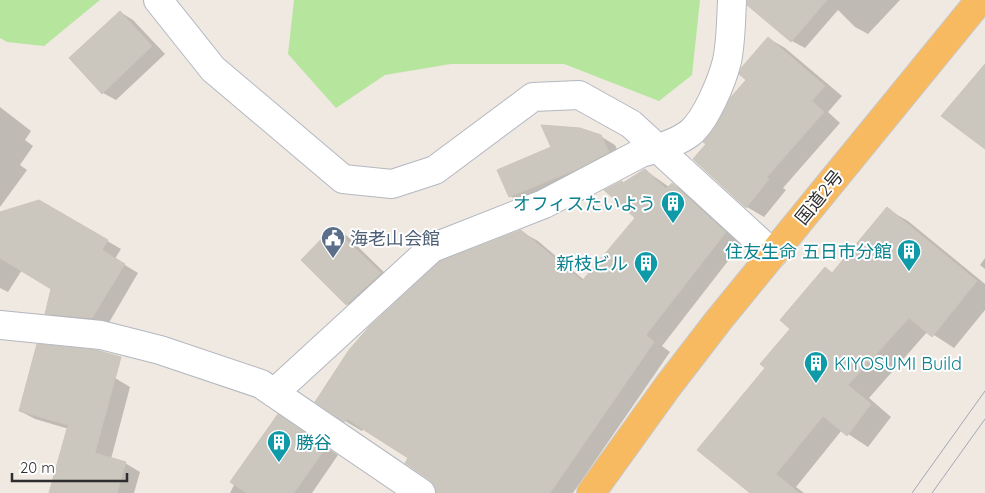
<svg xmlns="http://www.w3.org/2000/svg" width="985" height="493" viewBox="0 0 985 493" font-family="Quicksand,'Noto Sans JP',sans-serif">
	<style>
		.green { fill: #b6e59e }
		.shadow { fill: #0003 }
		.building { fill: #cbc7bf; stroke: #cbc5ba }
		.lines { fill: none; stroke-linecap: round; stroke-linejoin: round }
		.minor-casing { stroke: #b4b7c1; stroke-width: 30 }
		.trunk-casing { stroke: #c9c9c9; stroke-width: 30 }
		.minor { stroke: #fff; stroke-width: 28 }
		.trunk { stroke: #f8ba60; stroke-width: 28 }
		.tram { stroke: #a3a6b8; stroke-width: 1 }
		.labels { text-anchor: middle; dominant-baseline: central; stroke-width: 4; stroke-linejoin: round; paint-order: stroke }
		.street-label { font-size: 18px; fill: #2e2e2e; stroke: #fff }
		.culture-label { font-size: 18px; fill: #0d838f; stroke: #fff; text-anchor: end }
		.service-label { font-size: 18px; fill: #4e5e75; stroke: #fff; text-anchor: start }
	</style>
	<rect width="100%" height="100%" fill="#efe9e1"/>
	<path class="green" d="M 0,0 L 100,0 L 44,46 L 7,42 L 0,38 Z
		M 294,0 L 700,0 L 692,75 L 659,101 L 564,64 L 451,64 L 385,75 L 336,108 L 288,54 Z"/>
	<path class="shadow" d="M 749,0 L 900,0 L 868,34 L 855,27 L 838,10 L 805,48 L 792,41 Z
		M 120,12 L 133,20 L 165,54 L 116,100 L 103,93 Z
		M 768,38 L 785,48 L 842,96 L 828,112 L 840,123 L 783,188 L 786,190 L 764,217 L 747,207 L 708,144 L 748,80 Z
		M 0,107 L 31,131 L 25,140 L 33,146 L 20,165 L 27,170 L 0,207 Z
		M 600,136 L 615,145 L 622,160 L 523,204 L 510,196 Z
		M 645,170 L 669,187 L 672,184 L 689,194 L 742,243 L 662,346 L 670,352 L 573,493 L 438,493 L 436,485 L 410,458 L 364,428 L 362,431 L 345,421 L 520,231 L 538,241 L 584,280 L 637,218 L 622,182 L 624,183 Z
		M 39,201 L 121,249 L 115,259 L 138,273 L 107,326 L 60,321 L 46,313 L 53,289 L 22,270 L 8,292 L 0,288 L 0,214 Z
		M 887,209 L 908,221 L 985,284 L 985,310 L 954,348 L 928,331 L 869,398 L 891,417 L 868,447 L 842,430 L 796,487 L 804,493 L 752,493 L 767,367 L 792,328 L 825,269 L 834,273 Z
		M 333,228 L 347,236 L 394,282 L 360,312 L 347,304 L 302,260 Z
		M 985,258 L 985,269 L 980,265 Z
		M 35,357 L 115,378 L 130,387 L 111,459 L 125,463 L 140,472 L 134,493 L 50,493 L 69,429 L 35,419 L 20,411 Z
		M 291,423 L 338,455 L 312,493 L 230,493 L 235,483 Z"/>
	<path class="building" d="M 748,0 L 827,0 L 791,42 L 747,5 Z
		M 120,11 L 152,46 L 102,94 L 69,58 Z
		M 768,37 L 825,86 L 812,101 L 824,112 L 767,177 L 769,179 L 746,208 L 693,159 L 706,144 L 703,142 L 715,127 L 731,97 L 746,80 L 739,74 L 742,67 Z
		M 985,64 L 985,149 L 941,116 Z
		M 541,125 L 580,128 L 601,135 L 609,152 L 580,168 L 509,197 L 497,170 L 551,147 Z
		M 645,169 L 666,189 L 672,183 L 726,232 L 646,335 L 654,342 L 550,493 L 436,493 L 435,486 L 430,480 L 405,463 L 408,458 L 347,419 L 344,422 L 315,402 L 349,350 L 369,327 L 440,261 L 521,230 L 582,281 L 635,218 L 604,190 L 622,181 L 623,183 Z
		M 39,200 L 108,240 L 102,250 L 125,264 L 92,318 L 45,314 L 51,289 L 0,258 L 0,212 Z
		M 887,207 L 977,281 L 932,337 L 909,318 L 848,385 L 871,404 L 847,436 L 823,416 L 776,474 L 799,493 L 750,493 L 697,450 L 765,368 L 760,364 L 790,329 L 780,320 L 825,267 L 832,273 Z
		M 333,227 L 381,273 L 346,305 L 301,260 Z
		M 37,344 L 96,350 L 121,357 L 95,453 L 126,462 L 117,493 L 49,493 L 68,425 L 19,411 Z
		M 278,414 L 326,447 L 294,493 L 247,493 L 230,482 Z"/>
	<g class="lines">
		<g class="minor-casing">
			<path id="minor" d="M 158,0 L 213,69 L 343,179 L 392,184 L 435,170 L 533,97 L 579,95 L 631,124 L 773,254
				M 0,325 L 101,335 L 160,350 L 261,384 L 421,493
				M 274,393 L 432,248 L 544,204 L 641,153 C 657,149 677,143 690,133 C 706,120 722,81 727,61 C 731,42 731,20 732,0"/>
		</g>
		<g class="trunk-casing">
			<path id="trunk" d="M 591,493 L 668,386 L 718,321 L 980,0"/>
		</g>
		<use href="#minor" class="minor"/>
		<use href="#trunk" class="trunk"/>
		<path class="tram" d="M 912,493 L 985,391
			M 932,493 L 985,419"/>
	</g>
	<defs>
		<g id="building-pin" transform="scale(1.25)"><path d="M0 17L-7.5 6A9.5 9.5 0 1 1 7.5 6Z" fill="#0f9aa8" stroke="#fff"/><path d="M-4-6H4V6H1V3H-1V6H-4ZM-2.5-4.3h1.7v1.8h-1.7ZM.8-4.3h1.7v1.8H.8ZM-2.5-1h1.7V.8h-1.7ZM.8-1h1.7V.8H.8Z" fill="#fff"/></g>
		<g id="civic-pin" transform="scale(1.25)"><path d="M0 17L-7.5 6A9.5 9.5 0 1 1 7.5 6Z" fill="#5c6f8a" stroke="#fff"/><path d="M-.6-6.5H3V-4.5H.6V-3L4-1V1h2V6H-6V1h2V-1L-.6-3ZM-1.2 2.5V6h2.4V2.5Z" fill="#fff"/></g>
	</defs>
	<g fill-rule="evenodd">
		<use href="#building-pin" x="673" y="203"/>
		<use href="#civic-pin" x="333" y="238"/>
		<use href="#building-pin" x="909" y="251"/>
		<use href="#building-pin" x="646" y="263"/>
		<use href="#building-pin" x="816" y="363"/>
		<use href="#building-pin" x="279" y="442"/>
	</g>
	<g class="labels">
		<g class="street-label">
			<text transform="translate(819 197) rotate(-51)">国道2号</text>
		</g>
		<g class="culture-label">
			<text x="656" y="203">オフィスたいよう</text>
			<text x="892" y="251">住友生命 五日市分館</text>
			<text x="628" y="263">新枝ビル</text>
			<text x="834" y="363" text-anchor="start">KIYOSUMI Build</text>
			<text x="296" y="442" text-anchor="start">勝谷</text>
		</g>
		<g class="service-label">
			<text x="350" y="238">海老山会館</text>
		</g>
	</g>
	<path d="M12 473v8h115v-8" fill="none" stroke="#2e2e2e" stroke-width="2.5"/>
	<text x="20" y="473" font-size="15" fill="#2e2e2e" stroke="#ffffff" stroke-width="4" paint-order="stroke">20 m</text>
</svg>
